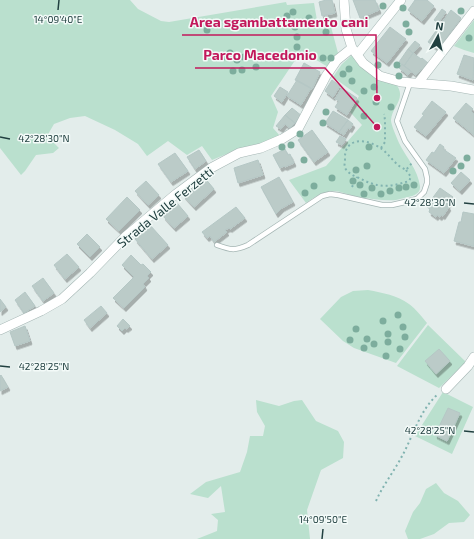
<svg xmlns="http://www.w3.org/2000/svg" width="474" height="539" viewBox="0 0 474 539" font-family="'Exo 2',sans-serif">
	<style>
		.green { fill: #bae0ce }
		.building { fill: #bbcbc8; stroke: #b5c7c5; filter: url(#shadow) }
		.lines { fill: none; stroke-linecap: round; stroke-linejoin: round }
		.service-casing { stroke: #a5b6b4; stroke-width: 6 }
		.minor-casing { stroke: #a5b6b4; stroke-width: 10 }
		.path { stroke: #81b3b0; stroke-width: 2; stroke-dasharray: 2 3; stroke-linecap: butt }
		.service { stroke: #fff; stroke-width: 4.5 }
		.minor { stroke: #fff; stroke-width: 9 }
		.tree { fill: #7dad9d }
		.ticks { fill: none; stroke: #214040; stroke-width: 1.5 }
		.labels { text-anchor: middle; dominant-baseline: central; stroke-width: 3; stroke-linejoin: round; paint-order: stroke }
		.street-label { font-size: 13px; fill: #214040; stroke: #f3faf8 }
		.ticks-label { font-size: 10px; text-anchor: middle; fill: #214040; stroke: #f3faf8; stroke-width: 3; stroke-linejoin: round; paint-order: stroke }
		.leader { fill: none; stroke: #c2185b; stroke-width: 1.5 }
		.callout-dot { fill: #c2185b; stroke: #f3faf8; stroke-width: 1.5 }
		.callout-label { font-size: 14px; text-anchor: middle; font-weight: bold; fill: #c2185b; stroke: #f3faf8; stroke-width: 3; stroke-linejoin: round; paint-order: stroke }
	</style>
	<defs>
		<filter id="shadow"><feDropShadow dx="2" dy="3.5" stdDeviation="0" flood-color="#0004"/></filter>
	</defs>
	<rect width="100%" height="100%" fill="#e3edeb"/>
	<path class="green" d="M 0,0 L 130,0 L 138,9 L 161,21 L 169,22 L 286,2 L 287,5 L 314,3 L 318,26 L 330,23 L 338,53 L 328,67 L 313,58 L 298,56 L 271,96 L 278,112 L 273,128 L 281,137 L 247,148 L 236,150 L 212,160 L 202,146 L 187,155 L 168,141 L 147,156 L 138,144 L 115,130 L 85,116 L 70,118 L 54,124 L 47,136 L 59,148 L 53,153 L 36,155 L 25,171 L 21,175 L 0,148 Z
		M 474,20 L 474,53 L 464,50 L 454,46 Z
		M 352,55 L 395,83 C 408,98 392,106 391,120 C 391,125 397,138 399,143 C 406,157 418,170 420,186 C 421,193 414,196 408,197 C 404,198 400,199 396,200 C 385,201 371,199 360,197 C 351,196 342,191 333,191 C 323,192 314,197 306,203 L 289,180 L 326,166 L 362,125 L 350,112 L 359,96 L 333,77 L 342,64 Z
		M 368,290 C 383,293 397,295 409,304 C 416,309 422,317 427,323 L 396,363 L 354,348 L 343,341 L 320,319 L 341,297 L 353,291 Z
		M 428,325 L 466,362 L 439,388 L 397,366 Z
		M 443,392 L 473,407 L 452,454 L 415,436 Z
		M 256,400 L 279,406 L 294,401 L 302,400 L 316,421 L 338,431 L 344,442 L 343,458 L 321,470 L 307,510 L 310,539 L 197,539 L 217,531 L 218,520 L 211,514 L 225,512 L 221,486 L 208,498 L 190,494 L 206,482 L 240,472 L 247,452 L 250,436 L 263,436 L 265,426 L 257,412 Z
		M 436,483 L 444,493 L 458,501 L 470,515 L 464,522 L 449,523 L 434,534 L 420,539 L 408,539 L 405,531 L 413,512 L 420,503 L 426,489 Z"/>
	<path class="building" d="M 326,0 L 332,0 L 335,13 L 322,16 L 319,2 Z
		M 353,0 L 375,0 L 379,10 L 360,18 Z
		M 415,0 L 427,0 L 434,6 L 422,21 L 408,10 Z
		M 442,9 L 446,12 L 438,23 L 434,20 Z
		M 451,10 L 461,18 L 438,49 L 428,42 Z
		M 390,27 L 406,39 L 387,63 L 371,51 Z
		M 415,41 L 420,45 L 413,53 L 408,49 Z
		M 408,49 L 413,53 L 404,66 L 399,62 Z
		M 413,53 L 421,59 L 422,58 L 428,63 L 422,70 L 421,69 L 416,75 L 404,66 Z
		M 464,55 L 474,58 L 473,80 L 457,74 Z
		M 304,63 L 320,72 L 312,89 L 295,80 Z
		M 402,64 L 411,71 L 408,75 L 399,68 Z
		M 297,80 L 311,88 L 301,105 L 287,96 Z
		M 332,80 L 340,86 L 333,97 L 325,91 Z
		M 280,87 L 288,92 L 282,102 L 274,96 Z
		M 342,88 L 357,98 L 347,115 L 335,107 L 339,101 L 335,99 Z
		M 432,101 L 446,112 L 426,136 L 414,127 L 424,115 L 422,114 Z
		M 466,103 L 473,109 L 471,111 L 474,114 L 474,135 L 453,118 Z
		M 292,108 L 302,116 L 295,123 L 285,115 Z
		M 333,111 L 348,120 L 339,132 L 325,123 Z
		M 285,115 L 295,123 L 290,128 L 285,124 L 281,129 L 276,126 Z
		M 348,120 L 353,124 L 350,129 L 348,128 L 344,135 L 339,132 Z
		M 312,130 L 328,152 L 314,162 L 298,140 Z
		M 340,136 L 346,139 L 342,145 L 336,142 Z
		M 440,144 L 444,147 L 443,149 L 456,158 L 444,173 L 426,160 L 432,152 L 434,153 Z
		M 285,149 L 288,155 L 290,154 L 294,163 L 285,167 L 284,166 L 280,168 L 273,155 Z
		M 199,150 L 206,161 L 195,169 L 187,157 Z
		M 175,153 L 188,171 L 171,182 L 158,164 Z
		M 258,160 L 263,175 L 238,183 L 234,168 Z
		M 461,172 L 470,180 L 460,191 L 451,183 Z
		M 204,177 L 214,189 L 194,207 L 183,195 Z
		M 279,177 L 293,202 L 282,208 L 276,214 L 261,187 Z
		M 146,181 L 159,195 L 148,205 L 135,191 Z
		M 440,188 L 453,197 L 447,206 L 449,207 L 443,216 L 441,215 L 440,217 L 437,215 L 436,217 L 429,212 L 430,209 L 427,207 L 429,205 L 428,204 Z
		M 127,197 L 140,210 L 119,231 L 106,219 Z
		M 177,203 L 188,216 L 174,228 L 163,216 Z
		M 236,207 L 245,218 L 230,229 L 229,228 L 225,230 L 227,232 L 214,242 L 210,236 L 207,238 L 202,232 Z
		M 463,212 L 474,214 L 474,246 L 473,246 L 454,241 L 459,222 L 461,222 Z
		M 150,225 L 168,245 L 152,259 L 135,239 Z
		M 87,234 L 100,247 L 90,257 L 77,244 Z
		M 67,254 L 79,267 L 65,279 L 54,265 Z
		M 131,255 L 141,265 L 143,264 L 151,272 L 147,276 L 149,278 L 143,284 L 145,287 L 124,308 L 113,298 L 134,277 L 122,265 Z
		M 43,278 L 54,293 L 43,301 L 32,286 Z
		M 25,292 L 35,306 L 24,313 L 15,300 Z
		M 0,299 L 6,307 L 0,312 Z
		M 101,306 L 107,313 L 90,328 L 84,320 Z
		M 123,319 L 130,326 L 126,329 L 125,328 L 122,331 L 117,326 Z
		M 25,326 L 30,341 L 15,346 L 10,332 Z
		M 439,349 L 450,361 L 436,374 L 425,361 Z
		M 1,375 L 8,387 L 0,391 L 0,376 Z
		M 448,408 L 460,413 L 447,441 L 435,435 Z"/>
	<g class="lines">
		<g class="service-casing">
			<path id="service" d="M 217,245 C 231,250 234,251 248,245 L 322,196 L 330,194 L 338,195 L 382,205 L 392,205 L 405,202 L 417,199 L 424,192 L 427,183 L 427,178 L 425,169 L 405,141 L 397,121 L 410,83"/>
		</g>
		<g class="minor-casing">
			<path id="minor" d="M 344,0 L 346,29 L 352,48 L 363,63 L 380,76 L 401,82 L 451,86 L 474,90
				M 357,55 L 401,0
				M 418,83 L 474,11
				M 0,330 L 41,311 L 62,299 L 90,273 L 126,236 L 176,194 L 211,168 L 239,153 L 261,148 L 282,139 L 298,129 L 326,76 L 337,60 L 352,48
				M 446,389 L 468,366 L 474,357"/>
		</g>
		<path class="path" d="M 381,148 L 385,142 L 385,120 L 384,114
			M 406,170 L 411,177 L 409,181 C 387,188 378,188 357,177 C 352,175 348,173 345,168 C 344,165 345,162 345,159 C 344,140 361,138 375,145 C 386,150 390,158 398,165 C 400,167 403,168 406,170 L 412,163
			M 352,187 L 357,177
			M 376,501 C 383,485 393,473 401,458 C 413,437 419,411 438,394"/>
		<use href="#service" class="service"/>
		<use href="#minor" class="minor"/>
	</g>
	<g class="tree">
		<circle cx="383" cy="6" r="3.5"/>
		<circle cx="403" cy="8" r="3.5"/>
		<circle cx="461" cy="11" r="3.5"/>
		<circle cx="293" cy="12" r="3.5"/>
		<circle cx="287" cy="16" r="3.5"/>
		<circle cx="309" cy="18" r="3.5"/>
		<circle cx="196" cy="22" r="3.5"/>
		<circle cx="351" cy="23" r="3.5"/>
		<circle cx="406" cy="24" r="3.5"/>
		<circle cx="295" cy="27" r="3.5"/>
		<circle cx="207" cy="30" r="3.5"/>
		<circle cx="326" cy="32" r="3.5"/>
		<circle cx="409" cy="32" r="3.5"/>
		<circle cx="297" cy="37" r="3.5"/>
		<circle cx="469" cy="38" r="3.5"/>
		<circle cx="297" cy="47" r="3.5"/>
		<circle cx="230" cy="53" r="3.5"/>
		<circle cx="223" cy="57" r="3.5"/>
		<circle cx="244" cy="57" r="3.5"/>
		<circle cx="323" cy="58" r="3.5"/>
		<circle cx="331" cy="58" r="3.5"/>
		<circle cx="237" cy="60" r="3.5"/>
		<circle cx="378" cy="65" r="3.5"/>
		<circle cx="397" cy="65" r="3.5"/>
		<circle cx="256" cy="67" r="3.5"/>
		<circle cx="349" cy="69" r="3.5"/>
		<circle cx="242" cy="70" r="3.5"/>
		<circle cx="233" cy="71" r="3.5"/>
		<circle cx="343" cy="74" r="3.5"/>
		<circle cx="399" cy="76" r="3.5"/>
		<circle cx="352" cy="81" r="3.5"/>
		<circle cx="374" cy="87" r="3.5"/>
		<circle cx="364" cy="91" r="3.5"/>
		<circle cx="376" cy="102" r="3.5"/>
		<circle cx="391" cy="107" r="3.5"/>
		<circle cx="326" cy="112" r="3.5"/>
		<circle cx="364" cy="116" r="3.5"/>
		<circle cx="323" cy="123" r="3.5"/>
		<circle cx="300" cy="134" r="3.5"/>
		<circle cx="291" cy="145" r="3.5"/>
		<circle cx="282" cy="147" r="3.5"/>
		<circle cx="369" cy="147" r="3.5"/>
		<circle cx="467" cy="158" r="3.5"/>
		<circle cx="304" cy="160" r="3.5"/>
		<circle cx="367" cy="166" r="3.5"/>
		<circle cx="461" cy="166" r="3.5"/>
		<circle cx="356" cy="170" r="3.5"/>
		<circle cx="453" cy="171" r="3.5"/>
		<circle cx="332" cy="178" r="3.5"/>
		<circle cx="353" cy="181" r="3.5"/>
		<circle cx="360" cy="185" r="3.5"/>
		<circle cx="414" cy="185" r="3.5"/>
		<circle cx="314" cy="186" r="3.5"/>
		<circle cx="406" cy="187" r="3.5"/>
		<circle cx="372" cy="188" r="3.5"/>
		<circle cx="399" cy="188" r="3.5"/>
		<circle cx="390" cy="191" r="3.5"/>
		<circle cx="305" cy="193" r="3.5"/>
		<circle cx="364" cy="194" r="3.5"/>
		<circle cx="381" cy="194" r="3.5"/>
		<circle cx="398" cy="315" r="3.5"/>
		<circle cx="383" cy="321" r="3.5"/>
		<circle cx="403" cy="327" r="3.5"/>
		<circle cx="356" cy="329" r="3.5"/>
		<circle cx="388" cy="334" r="3.5"/>
		<circle cx="405" cy="337" r="3.5"/>
		<circle cx="367" cy="339" r="3.5"/>
		<circle cx="350" cy="340" r="3.5"/>
		<circle cx="388" cy="342" r="3.5"/>
		<circle cx="374" cy="344" r="3.5"/>
		<circle cx="364" cy="348" r="3.5"/>
		<circle cx="400" cy="349" r="3.5"/>
		<circle cx="386" cy="356" r="3.5"/>
	</g>
	<path class="ticks" d="M 58,10 L 59,0M 0,137 L 10,139M 464,203 L 474,204M 0,366 L 10,367M 464,431 L 474,432M 322,539 L 323,529"/>
	<g class="labels">
		<g class="street-label">
			<text transform="translate(165 207) rotate(-39)">Strada Valle Ferzetti</text>
		</g>
	</g>
	<g class="ticks-label">
		<text x="58" y="23">14°09'40"E</text>
		<text x="44" y="142">42°28'30"N</text>
		<text x="430" y="206">42°28'30"N</text>
		<text x="44" y="370">42°28'25"N</text>
		<text x="430" y="434">42°28'25"N</text>
		<text x="323" y="523">14°09'50"E</text>
	</g>
	<path class="leader" d="M377 98L376 35H182M377 127L325 68H195"/>
	<g class="callout-dot">
		<circle cx="377" cy="98" r="4"/>
		<circle cx="377" cy="127" r="4"/>
	</g>
	<g class="callout-label">
		<text x="279" y="27">Area sgambattamento cani</text>
		<text x="260" y="60">Parco Macedonio</text>
	</g>
	<g transform="translate(438 36) rotate(8)" stroke="#f3faf8" stroke-width="3" paint-order="stroke">
	<path d="M0-3L7 15L0 10L-7 15Z" fill="#214040"/>
	<text y="-6" font-size="11" font-weight="bold" text-anchor="middle" fill="#214040">N</text>
	</g>
</svg>
